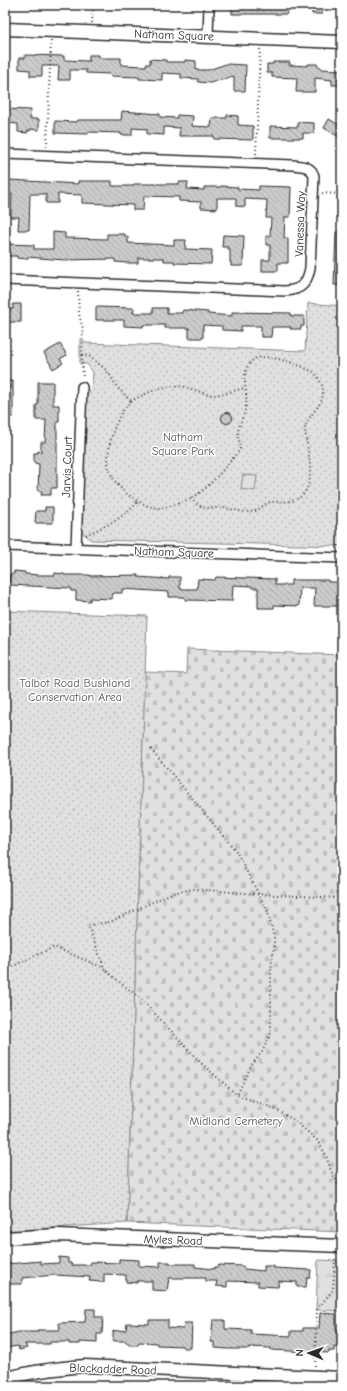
<svg xmlns="http://www.w3.org/2000/svg" width="347" height="1391" viewBox="0 0 347 1391" font-family="'Comic Neue',sans-serif">
	<style>
		.grass { fill: url(#grass-tufts); stroke: #868686 }
		.cemetery { fill: url(#cemetery-stones); stroke: #868686 }
		.park { fill: url(#park-dots); stroke: #868686 }
		.garden { fill: #e0e0e0; stroke: #868686 }
		.building { fill: url(#building-back-hatch); stroke: #2b2b2b }
		.lines { fill: none; stroke-linecap: round; stroke-linejoin: round }
		.minor-casing { stroke: #2b2b2b; stroke-width: 12 }
		.tertiary-casing { stroke: #2b2b2b; stroke-width: 15 }
		.path { stroke: #2b2b2b; stroke-width: 2; stroke-dasharray: 1 3; stroke-linecap: butt }
		.minor { stroke: #fff; stroke-width: 9 }
		.tertiary { stroke: #fff; stroke-width: 12 }
		.labels { text-anchor: middle; dominant-baseline: central; stroke-width: 3; stroke-linejoin: round; paint-order: stroke }
		.street-label { font-size: 12px; fill: #2b2b2b; stroke: #fff }
		.park-label { font-size: 12px; fill: #585858; stroke: #fff }
	</style>
	<defs>
		<pattern id="grass-tufts" width="24" height="20" patternUnits="userSpaceOnUse"><rect width="24" height="20" fill="#e0e0e0"/><path d="M3 7l-1-3M5 7V3M7 7l1-3M15 17l-1-3M17 17v-4M19 17l1-3" fill="none" stroke="#c0c0c0"/></pattern>
		<pattern id="cemetery-stones" width="16" height="16" patternUnits="userSpaceOnUse"><rect width="16" height="16" fill="#e0e0e0"/><path d="M2 7V4a2 2 0 0 1 4 0v3zM10 15v-3a2 2 0 0 1 4 0v3z" fill="#c0c0c0"/></pattern>
		<pattern id="park-dots" width="8" height="8" patternUnits="userSpaceOnUse"><rect width="8" height="8" fill="#e0e0e0"/><path d="M2 2h.1M6 6h.1" fill="none" stroke="#c0c0c0" stroke-width="1.8" stroke-linecap="round"/></pattern>
		<pattern id="building-back-hatch" width="6" height="6" patternUnits="userSpaceOnUse"><rect width="6" height="6" fill="#cbcbcb"/><path d="M-1 5l2 2M0 0l6 6M5-1l2 2" fill="none" stroke="#aeaeae"/></pattern>
	</defs>
	<rect width="100%" height="100%" fill="#fff"/>
	<filter id="ink" filterUnits="userSpaceOnUse"><feTurbulence type="fractalNoise" baseFrequency=".025" numOctaves="2"/><feDisplacementMap in="SourceGraphic" scale="8" xChannelSelector="R" yChannelSelector="G"/><feConvolveMatrix kernelMatrix="1 2 1 2 8 2 1 2 1" color-interpolation-filters="sRGB"/></filter>
	<g filter="url(#ink)">
		<path class="grass" d="M 318,1260 L 342,1261 L 342,1311 L 316,1310 Z"/>
		<path class="cemetery" d="M 187,649 L 342,655 L 342,1232 L 127,1223 L 145,672 L 186,674 Z"/>
		<path class="park" d="M 308,303 L 342,306 L 342,546 L 91,540 L 81,531 L 85,402 L 92,384 L 93,372 L 87,364 L 80,364 L 80,339 L 86,343 L 305,351 Z
			M 5,611 L 147,616 L 127,1223 L 5,1231 Z"/>
		<path class="garden" d="M 243,475 L 257,476 L 255,491 L 241,489 Z"/>
		<path class="building" d="M 232,5 L 287,5 L 287,14 L 232,14 Z
			M 312,5 L 322,5 L 322,14 L 312,14 Z
			M 25,55 L 64,56 L 64,60 L 89,61 L 89,55 L 99,55 L 99,58 L 121,58 L 121,65 L 146,66 L 146,64 L 150,64 L 150,59 L 166,60 L 166,62 L 185,62 L 185,60 L 196,61 L 196,70 L 208,70 L 226,64 L 246,65 L 245,91 L 234,91 L 234,76 L 210,83 L 198,82 L 198,79 L 181,78 L 181,74 L 162,73 L 162,80 L 139,79 L 139,77 L 111,76 L 111,74 L 109,74 L 86,73 L 86,70 L 70,70 L 70,80 L 58,80 L 59,66 L 42,66 L 42,76 L 30,76 L 30,70 L 19,69 L 19,58 L 25,58 Z
			M 273,62 L 290,62 L 289,65 L 308,66 L 308,64 L 317,64 L 318,67 L 321,67 L 321,69 L 342,70 L 342,85 L 332,85 L 332,80 L 315,78 L 315,92 L 296,92 L 297,78 L 272,77 L 272,73 L 267,73 L 267,64 L 273,64 Z
			M 5,109 L 31,110 L 30,119 L 39,119 L 39,130 L 30,129 L 30,131 L 27,131 L 27,133 L 18,132 L 18,124 L 5,123 Z
			M 122,111 L 160,114 L 160,117 L 177,118 L 177,115 L 193,116 L 192,126 L 211,127 L 212,118 L 227,118 L 227,115 L 238,116 L 238,125 L 253,126 L 253,140 L 214,139 L 214,136 L 179,136 L 180,128 L 164,127 L 164,135 L 147,134 L 147,129 L 132,128 L 132,135 L 121,135 L 121,133 L 88,132 L 88,134 L 55,133 L 55,121 L 77,122 L 78,120 L 121,120 Z
			M 329,119 L 342,127 L 342,132 L 339,137 L 324,128 Z
			M 298,122 L 314,123 L 314,133 L 303,133 L 303,138 L 270,138 L 270,126 L 298,127 Z
			M 10,180 L 78,184 L 78,181 L 112,181 L 112,186 L 133,186 L 134,184 L 179,184 L 179,182 L 188,182 L 187,189 L 204,190 L 204,187 L 221,187 L 221,186 L 238,187 L 238,189 L 259,190 L 259,186 L 291,187 L 290,217 L 285,217 L 284,238 L 288,238 L 288,263 L 278,263 L 278,271 L 262,271 L 262,260 L 270,260 L 270,245 L 266,245 L 266,236 L 270,236 L 271,218 L 266,218 L 267,200 L 245,199 L 245,207 L 236,206 L 236,198 L 217,198 L 217,209 L 201,208 L 201,202 L 179,201 L 179,197 L 144,196 L 143,210 L 133,210 L 133,205 L 82,203 L 82,195 L 58,194 L 58,203 L 46,203 L 46,194 L 30,194 L 29,230 L 18,230 L 19,217 L 11,217 L 12,194 L 9,194 Z
			M 53,232 L 65,233 L 65,238 L 107,239 L 107,234 L 125,234 L 125,237 L 128,237 L 128,243 L 174,245 L 174,240 L 186,240 L 185,249 L 212,250 L 211,264 L 174,263 L 174,261 L 164,261 L 164,258 L 138,258 L 138,263 L 127,263 L 115,262 L 115,259 L 65,260 L 27,257 L 27,259 L 17,258 L 17,256 L 7,256 L 7,244 L 34,245 L 34,249 L 53,249 Z
			M 336,232 L 342,232 L 342,285 L 334,285 Z
			M 223,235 L 244,236 L 243,266 L 231,266 L 231,262 L 230,262 L 230,249 L 228,249 L 228,247 L 222,247 Z
			M 13,304 L 21,304 L 21,322 L 5,322 L 5,309 L 13,309 Z
			M 96,307 L 134,308 L 133,313 L 153,313 L 153,308 L 167,308 L 167,313 L 182,313 L 183,310 L 208,312 L 208,314 L 232,316 L 232,312 L 291,313 L 291,316 L 304,316 L 304,326 L 301,326 L 301,329 L 290,329 L 291,327 L 272,327 L 271,337 L 261,337 L 261,326 L 241,326 L 241,331 L 222,330 L 222,326 L 203,325 L 203,338 L 189,338 L 189,328 L 165,328 L 165,325 L 143,325 L 143,327 L 124,326 L 124,320 L 96,320 Z
			M 60,344 L 67,355 L 60,359 L 63,363 L 53,369 L 44,353 Z
			M 5,381 L 13,381 L 13,417 L 5,416 Z
			M 38,382 L 53,382 L 53,405 L 59,405 L 59,422 L 57,422 L 57,488 L 51,488 L 51,495 L 41,495 L 42,491 L 38,491 L 39,464 L 34,463 L 34,453 L 38,453 L 38,451 L 41,452 L 41,442 L 45,442 L 46,420 L 36,420 L 36,405 L 38,405 Z
			M221.5 418a5.5 5.5 0 1 1 11 0a5.5 5.5 0 1 1-11 0Z
			M 45,507 L 53,507 L 53,523 L 35,523 L 36,511 L 45,511 Z
			M 14,571 L 25,572 L 25,574 L 40,575 L 55,575 L 55,573 L 64,574 L 64,575 L 90,575 L 90,576 L 138,575 L 138,577 L 169,579 L 169,577 L 180,577 L 180,589 L 197,589 L 198,579 L 215,580 L 216,577 L 275,579 L 275,585 L 291,585 L 291,580 L 328,580 L 328,582 L 342,582 L 342,606 L 314,606 L 315,588 L 300,588 L 299,606 L 274,605 L 274,608 L 258,608 L 258,588 L 252,588 L 252,586 L 233,585 L 232,601 L 185,600 L 185,597 L 169,597 L 169,592 L 122,589 L 122,593 L 113,593 L 112,599 L 90,598 L 90,601 L 76,600 L 76,591 L 71,591 L 71,588 L 9,585 L 10,574 L 14,574 Z
			M 59,1257 L 68,1258 L 68,1263 L 71,1263 L 71,1265 L 90,1265 L 91,1262 L 119,1263 L 119,1259 L 139,1260 L 139,1266 L 160,1267 L 160,1262 L 170,1262 L 170,1264 L 195,1264 L 195,1267 L 214,1269 L 215,1267 L 218,1267 L 219,1265 L 243,1266 L 244,1269 L 264,1271 L 264,1266 L 274,1266 L 274,1268 L 311,1270 L 310,1278 L 307,1278 L 306,1287 L 297,1287 L 297,1282 L 279,1281 L 278,1287 L 258,1286 L 258,1282 L 227,1281 L 227,1287 L 216,1286 L 217,1281 L 206,1281 L 206,1278 L 169,1278 L 167,1291 L 152,1290 L 152,1281 L 137,1281 L 137,1283 L 126,1282 L 126,1275 L 104,1274 L 104,1282 L 89,1281 L 90,1277 L 55,1275 L 22,1278 L 22,1284 L 9,1284 L 7,1264 L 41,1261 L 41,1264 L 59,1263 Z
			M 86,1309 L 95,1309 L 95,1317 L 103,1317 L 102,1334 L 97,1334 L 97,1343 L 80,1342 L 80,1344 L 69,1344 L 69,1342 L 50,1342 L 50,1344 L 25,1344 L 27,1348 L 19,1350 L 18,1346 L 5,1348 L 5,1335 L 19,1332 L 38,1332 L 38,1330 L 60,1330 L 59,1323 L 85,1322 Z
			M 320,1313 L 336,1314 L 336,1330 L 339,1330 L 338,1337 L 342,1338 L 342,1348 L 334,1347 L 334,1351 L 329,1351 L 329,1353 L 271,1350 L 271,1348 L 250,1347 L 250,1349 L 228,1349 L 214,1348 L 214,1342 L 211,1342 L 213,1320 L 225,1320 L 225,1329 L 251,1330 L 251,1334 L 291,1336 L 291,1331 L 303,1331 L 303,1328 L 319,1328 Z
			M 149,1320 L 168,1320 L 168,1328 L 183,1329 L 184,1323 L 192,1323 L 191,1348 L 183,1348 L 183,1346 L 157,1345 L 157,1343 L 139,1342 L 138,1345 L 129,1345 L 129,1343 L 126,1343 L 126,1341 L 113,1341 L 113,1331 L 126,1330 L 127,1323 L 149,1324 Z"/>
		<g class="lines">
			<g class="minor-casing">
				<path id="minor" d="M 208,36 L 209,5
					M 5,154 L 293,165 C 303,166 311,166 314,176 L 310,268 C 307,284 301,290 285,291 L 5,280
					M 5,546 L 342,558
					M 76,548 L 82,387
					M 246,1386 L 247,1374"/>
			</g>
			<g class="tertiary-casing">
				<path id="tertiary" d="M 5,29 L 342,42
					M 5,1238 L 57,1235 L 342,1246
					M 5,1379 C 31,1371 58,1368 85,1366 L 342,1378"/>
			</g>
			<path class="path" d="M 92,23 L 93,5
				M 47,146 L 51,41
				M 256,154 L 260,49
				M 322,193 L 342,194
				M 78,291 L 79,314 L 83,329 L 82,355 L 89,356 L 104,368 L 109,374 L 118,388 L 131,401
				M 82,355 L 83,378
				M 191,498 C 193,501 196,504 200,506 C 208,510 216,507 224,508 C 235,509 244,514 255,511 C 261,509 264,503 271,502 C 282,501 297,504 305,492 C 316,475 306,447 305,428 C 308,414 324,406 323,391 C 323,384 318,376 313,372 C 302,365 269,354 257,358 C 253,359 250,363 248,366 C 241,379 248,392 246,405 C 244,422 233,427 241,446 L 239,451 C 225,467 211,487 192,498 C 183,502 170,507 160,508 C 140,508 114,487 109,469 C 105,454 114,423 123,411 C 127,404 134,399 141,396 C 155,389 173,383 189,388 C 196,390 204,394 212,395 C 222,395 235,390 245,388
				M 86,535 C 104,526 126,518 138,501
				M 151,749 L 236,851 L 268,912 L 274,938 L 274,948 L 272,960 L 271,973 L 271,1033 L 262,1052 L 251,1066 L 237,1095
				M 342,898 L 257,894 L 193,889 L 172,893 L 110,922 L 88,925 L 105,970 L 141,999 L 175,1035 L 202,1064 L 237,1095 L 273,1108 L 294,1120 L 317,1140 L 326,1155 L 331,1171 L 342,1192
				M 5,970 L 54,947 L 104,968
				M 315,1366 L 317,1309 L 333,1290 L 335,1259
				M 229,1386 L 232,1386"/>
			<use href="#minor" class="minor"/>
			<use href="#tertiary" class="tertiary"/>
		</g>
	</g>
	<g class="labels">
		<g class="street-label">
			<text transform="translate(174 35) rotate(2)">Natham Square</text>
			<text transform="translate(300 224) rotate(-88)">Vanessa Way</text>
			<text transform="translate(67 467) rotate(-88)">Jarvis Court</text>
			<text transform="translate(174 552) rotate(2)">Natham Square</text>
			<text transform="translate(173 1240) rotate(2)">Myles Road</text>
			<text transform="translate(113 1369) rotate(2)">Blackadder Road</text>
		</g>
		<g class="park-label">
			<text x="183" y="437">Natham<tspan x="183" dy="14">Square Park</tspan></text>
			<text x="75" y="683">Talbot Road Bushland<tspan x="75" dy="14">Conservation Area</tspan></text>
			<text x="236" y="1121">Midland Cemetery</text>
		</g>
	</g>
	<rect width="347" height="1391" fill="none" stroke="#fff" stroke-width="20"/>
	<rect x="10" y="10" width="327" height="1371" fill="none" stroke="#2b2b2b" stroke-width="1.5" filter="url(#ink)"/>
	<g transform="translate(309 1353) rotate(272)" stroke="#ffffff" stroke-width="3" paint-order="stroke">
	<path d="M0-3L7 15L0 10L-7 15Z" fill="#2b2b2b"/>
	<text y="-6" font-size="11" font-weight="bold" text-anchor="middle" fill="#2b2b2b">N</text>
	</g>
</svg>
